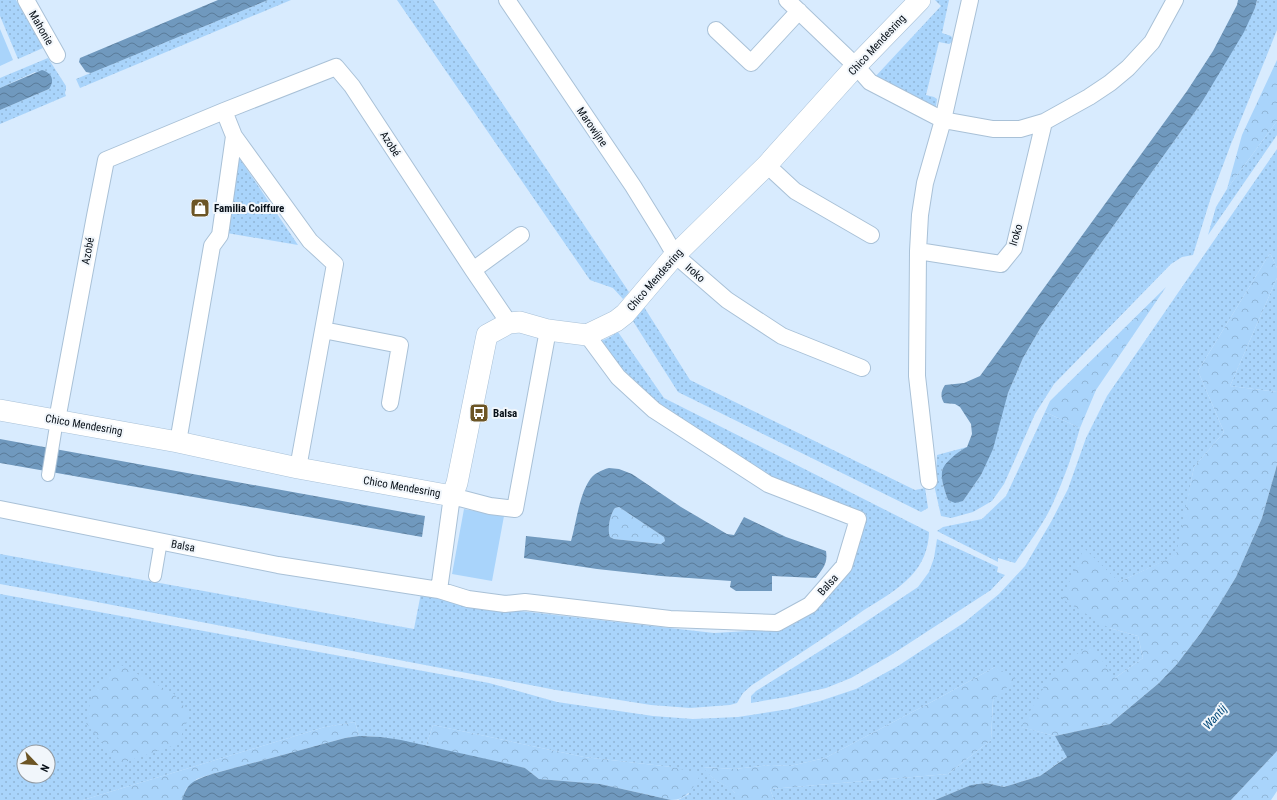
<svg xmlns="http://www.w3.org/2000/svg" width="1277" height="800" viewBox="0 0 1277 800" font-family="'Roboto Condensed',sans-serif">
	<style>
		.grass { fill: url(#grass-dots); fill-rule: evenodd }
		.forest { fill: url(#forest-crowns) }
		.park { fill: #a9d4fb }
		.water { fill: url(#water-waves); fill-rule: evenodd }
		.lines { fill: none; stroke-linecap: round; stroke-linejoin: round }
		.pedestrian-casing { stroke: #a9c1d7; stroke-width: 14 }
		.minor-casing { stroke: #a9c1d7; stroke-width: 18 }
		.tertiary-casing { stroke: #a9c1d7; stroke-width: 22 }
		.pedestrian { stroke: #fff; stroke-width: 12 }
		.minor { stroke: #fff; stroke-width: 16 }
		.tertiary { stroke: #fff; stroke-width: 21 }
		.labels { text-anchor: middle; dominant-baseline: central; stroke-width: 4; stroke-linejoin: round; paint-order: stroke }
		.street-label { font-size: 11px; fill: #070f17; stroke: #f1f6fb }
		.poi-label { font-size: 11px; font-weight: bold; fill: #070f17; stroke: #f1f6fb; text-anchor: start }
		.water-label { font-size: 12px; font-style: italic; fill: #074c7c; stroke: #f1f6fb }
	</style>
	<defs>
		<pattern id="grass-dots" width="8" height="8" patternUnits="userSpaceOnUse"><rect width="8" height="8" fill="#a9d4fb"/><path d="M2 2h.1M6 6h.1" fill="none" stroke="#90b5d6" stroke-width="1.8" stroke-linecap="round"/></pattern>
		<pattern id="forest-crowns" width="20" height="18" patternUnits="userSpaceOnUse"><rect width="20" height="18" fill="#a9d4fb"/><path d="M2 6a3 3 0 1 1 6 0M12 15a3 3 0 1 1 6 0" fill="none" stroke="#90b5d6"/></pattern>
		<pattern id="water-waves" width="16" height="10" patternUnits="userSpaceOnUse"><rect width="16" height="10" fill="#7099be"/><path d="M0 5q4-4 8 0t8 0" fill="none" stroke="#5a7b99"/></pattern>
	</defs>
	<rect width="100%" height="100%" fill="#d8ebfe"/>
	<path class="grass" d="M 0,0 L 16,0 L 43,48 L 18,59 L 0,16 Z
		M 268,0 L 291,0 L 80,88 L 76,79 Z
		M 397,0 L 433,0 L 629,292 L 623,299 L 613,288 L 590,280 Z
		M 935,0 L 949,0 L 942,33 L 951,36 L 953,39 L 952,42 L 949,44 L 939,42 L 926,95 L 934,97 L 937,99 L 936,106 L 931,108 L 874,78 L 941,6 Z
		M 1257,0 L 1277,0 L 1277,30 L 1231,144 L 1211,197 L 1193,255 L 1182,257 L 1171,264 L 1054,384 L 1035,414 L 1004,484 L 992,501 L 973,512 L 951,518 L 941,516 L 935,489 L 937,455 L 967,447 L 960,451 L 942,470 L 943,485 L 948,500 L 963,501 L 981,475 L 1008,393 L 1023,358 L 1041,327 L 1202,102 L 1255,8 Z
		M 48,58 L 66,86 L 66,89 L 65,93 L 66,96 L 0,124 L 0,110 L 49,89 L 35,72 L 0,88 L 0,78 Z
		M 1277,121 L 1277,135 L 1208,235 L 1216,207 L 1227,189 Z
		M 1277,149 L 1277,268 L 1270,253 L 1198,371 L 1224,432 L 1194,467 L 1177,555 L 1119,582 L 1109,628 L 1138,636 L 1143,658 L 1115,678 L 1022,727 L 1055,736 L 1068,756 L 1040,776 L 1004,787 L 986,783 L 971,785 L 935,800 L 774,800 L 770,789 L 948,774 L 991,740 L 995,667 L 937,699 L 825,758 L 790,766 L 771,765 L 734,769 L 703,767 L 715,780 L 729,787 L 735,793 L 735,800 L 678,800 L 689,794 L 672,767 L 584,757 L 433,725 L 426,746 L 381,737 L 359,736 L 355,722 L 325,727 L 83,800 L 0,800 L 0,594 L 489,683 L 557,702 L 653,716 L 693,719 L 738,717 L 789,709 L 820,701 L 856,689 L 898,666 L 965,622 L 999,594 L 1025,566 L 1051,522 L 1068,489 L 1086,438 L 1107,396 ZM 24,752 L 48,752 L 48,776 L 24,776 Z
		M 238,156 L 298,245 L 221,232 Z
		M 1277,278 L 1277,392 L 1230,386 Z
		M 644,307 L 690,380 L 915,490 L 925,488 L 928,508 L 921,512 L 678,392 L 631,318 Z
		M 618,332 L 664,398 L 929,532 C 929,548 922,565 911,576 C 898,590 880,600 864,610 C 828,636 790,660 752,685 L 743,693 L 737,703 L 730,705 L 690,708 L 651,705 L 556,690 L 55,594 L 0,584 L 0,554 L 414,629 L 421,593 L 520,611 L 714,633 L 782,629 L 792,625 L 807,616 L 822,603 L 866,514 L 792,487 L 738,459 L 659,407 L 623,373 L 599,342 L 610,337 Z
		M 1045,412 L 1080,428 C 1073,454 1064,479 1053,503 C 1043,525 1028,544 1015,563 L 998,558 L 998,562 L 937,531 L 943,527 L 982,519 L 1006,496 Z
		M 937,539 L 998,567 L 997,572 L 1005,575 L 991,590 L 891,655 L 851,678 L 826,688 L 786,697 L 751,703 L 751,696 L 756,691 L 852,631 L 918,587 L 929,572 L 934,558 Z"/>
	<path class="forest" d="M 1277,60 L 1277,121 L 1227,189 L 1242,135 Z
		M 1270,253 L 1277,268 L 1277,278 L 1230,386 L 1277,392 L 1277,465 L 1262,518 L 1236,577 L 1219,605 L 1200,634 L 1177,664 L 1159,683 L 1110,724 L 1055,736 L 1021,727 L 1051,674 L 1090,644 L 1115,678 L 1143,658 L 1138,636 L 1109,628 L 1062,599 L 1084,548 L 1119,582 L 1176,555 L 1194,467 L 1224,432 L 1198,371 Z
		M 1166,287 L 1096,390 L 1080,428 L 1045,412 L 1050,401 Z
		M 619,507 L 664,537 L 665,541 L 661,544 L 614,539 L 610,537 C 607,530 610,514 615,508 Z
		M 121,665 L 174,694 L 190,714 L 178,744 L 119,764 L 86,723 L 93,688 Z
		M 995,667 L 1016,679 L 993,700 L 991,740 L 948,774 L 770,789 L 774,800 L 735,800 L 735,793 L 728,787 L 715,780 L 702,767 L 734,769 L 771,765 L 790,766 L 825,758 L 937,699 Z
		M 355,722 L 359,736 L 345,738 L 212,774 L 197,779 L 186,789 L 182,800 L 83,800 L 325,727 Z
		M 433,725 L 584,757 L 672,767 L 701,774 C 693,787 688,800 671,800 L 600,784 L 539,779 L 525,768 L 426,746 Z
		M 1277,751 L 1277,791 L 1271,800 L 1231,800 Z"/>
	<path class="park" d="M 0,29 L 13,60 L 0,66 Z
		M 464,509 L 504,516 L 492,581 L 452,574 Z"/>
	<path class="water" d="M 218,0 L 268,0 L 91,73 L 86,72 L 79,62 L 80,58 Z
		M 1238,0 L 1257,0 L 1255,8 L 1244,32 L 1202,102 L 1041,327 L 1023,358 L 1008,393 L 993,449 L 981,475 L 963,501 L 955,503 L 948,500 C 945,491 941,481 942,472 C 943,463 959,451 967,447 L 972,434 L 971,424 L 960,407 L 955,404 L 944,403 C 940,396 941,391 945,385 L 964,383 L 980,376 L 1187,91 L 1213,51 L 1237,5 Z
		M 42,70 C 52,73 55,80 49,89 L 0,110 L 0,88 Z
		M 0,439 L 425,516 L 422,537 L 0,463 Z
		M 1277,465 L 1277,751 L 1231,800 L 935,800 L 971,785 L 986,783 L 1004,787 L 1040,776 L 1067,757 L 1055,736 L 1110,724 L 1159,683 L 1177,664 L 1200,634 L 1219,605 L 1236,577 L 1262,518 Z
		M 609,468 L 619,469 L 632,474 L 681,507 L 727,534 L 734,535 L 744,517 L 786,537 L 826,551 C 828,564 823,568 816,578 L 772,576 L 772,591 L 736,591 L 730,587 L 731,581 L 661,576 L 597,569 L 524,558 L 526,536 L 571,541 C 576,524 579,496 589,481 C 593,474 601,470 609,468 ZM 619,507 L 664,537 L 665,541 L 661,544 L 614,539 L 610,537 C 607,530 610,514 615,508 Z
		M 359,736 L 381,737 L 401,740 L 509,764 L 525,768 L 539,779 L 600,784 L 671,800 L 182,800 C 188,781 194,781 212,774 L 345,738 Z"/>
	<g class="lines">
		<g class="pedestrian-casing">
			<path id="pedestrian" d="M 48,475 L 57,420
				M 155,576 L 161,541"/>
		</g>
		<g class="minor-casing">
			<path id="minor" d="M 26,0 L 57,55
				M 507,0 L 633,186 L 664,236 L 675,255 L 727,300 L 782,336 L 862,368
				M 787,0 L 856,66 L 870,82 L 943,120 L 993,129 L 1020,129 L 1044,122 L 1089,97 L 1110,83 L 1128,68 L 1152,42 L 1175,0
				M 716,30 L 751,63 L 799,11
				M 224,111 L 234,136 L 310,241 L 335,264 L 298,468
				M 767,165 L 795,191 L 871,235
				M 918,251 L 1001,264 L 1014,248 L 1044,122
				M 473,270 L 521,235
				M 323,330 L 400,345 L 390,403
				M 57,420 L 95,216 L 106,160 L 224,111 L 336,67 L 352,86 L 473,270 L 509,323
				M 178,442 L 212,246 L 220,235 L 234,136
				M 929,481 L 917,376 L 918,251 L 920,215 L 925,183 L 943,120 L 970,0
				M 0,509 L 278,565 L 439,590 L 468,599 L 505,604 L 525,602 L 670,619 L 777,623 L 810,605 L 844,566 L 858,519 L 768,484 L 654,410 L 618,377 L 587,335
				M 439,590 L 452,496 L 490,506 L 515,509 L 548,330"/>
		</g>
		<g class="tertiary-casing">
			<path id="tertiary" d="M 0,410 L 178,442 L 298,468 L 452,496 L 457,483 L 487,335 L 509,323 L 520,322 L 548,330 L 587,335 L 616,321 L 625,314 L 675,255 L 767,165 L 856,66 L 920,0"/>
		</g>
		<use href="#pedestrian" class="pedestrian"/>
		<use href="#minor" class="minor"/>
		<use href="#tertiary" class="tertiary"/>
	</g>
	<defs>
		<g id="shop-square" transform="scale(1)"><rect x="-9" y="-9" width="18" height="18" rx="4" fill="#6c5525" stroke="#f1f6fb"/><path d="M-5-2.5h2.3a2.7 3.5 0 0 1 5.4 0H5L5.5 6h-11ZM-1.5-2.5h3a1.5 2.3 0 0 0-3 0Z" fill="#fff"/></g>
		<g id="bus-square" transform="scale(1)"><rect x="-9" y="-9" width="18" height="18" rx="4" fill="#6c5525" stroke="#f1f6fb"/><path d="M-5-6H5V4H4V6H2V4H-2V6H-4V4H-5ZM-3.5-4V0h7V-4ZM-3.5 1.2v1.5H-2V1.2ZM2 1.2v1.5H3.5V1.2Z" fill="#fff"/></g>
	</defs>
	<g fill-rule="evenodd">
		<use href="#shop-square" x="200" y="208"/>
		<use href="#bus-square" x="479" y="413"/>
	</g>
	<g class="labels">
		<g class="street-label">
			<text transform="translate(41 28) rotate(60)">Mahonie</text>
			<text transform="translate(877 45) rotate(-47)">Chico Mendesring</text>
			<text transform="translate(592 127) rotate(55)">Marowijne</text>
			<text transform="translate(390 144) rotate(57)">Azobé</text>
			<text transform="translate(1016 235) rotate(-73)">Iroko</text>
			<text transform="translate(88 251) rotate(-80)">Azobé</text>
			<text transform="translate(695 273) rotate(41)">Iroko</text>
			<text transform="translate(655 280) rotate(-49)">Chico Mendesring</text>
			<text transform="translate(84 425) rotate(10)">Chico Mendesring</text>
			<text transform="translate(402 487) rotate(10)">Chico Mendesring</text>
			<text transform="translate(183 546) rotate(11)">Balsa</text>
			<text transform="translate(828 585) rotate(-48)">Balsa</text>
		</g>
		<g class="poi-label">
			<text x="214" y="208">Familia Coiffure</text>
			<text x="493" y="413">Balsa</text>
		</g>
		<g class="water-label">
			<text transform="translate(1215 717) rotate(-48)">Wantij</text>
		</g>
	</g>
	<g transform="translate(36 764) rotate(115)"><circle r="19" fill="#f1f6fb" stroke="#939aa0"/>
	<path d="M0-3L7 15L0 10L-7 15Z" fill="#6c5525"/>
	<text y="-6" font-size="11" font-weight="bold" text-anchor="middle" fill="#070f17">N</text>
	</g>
</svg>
